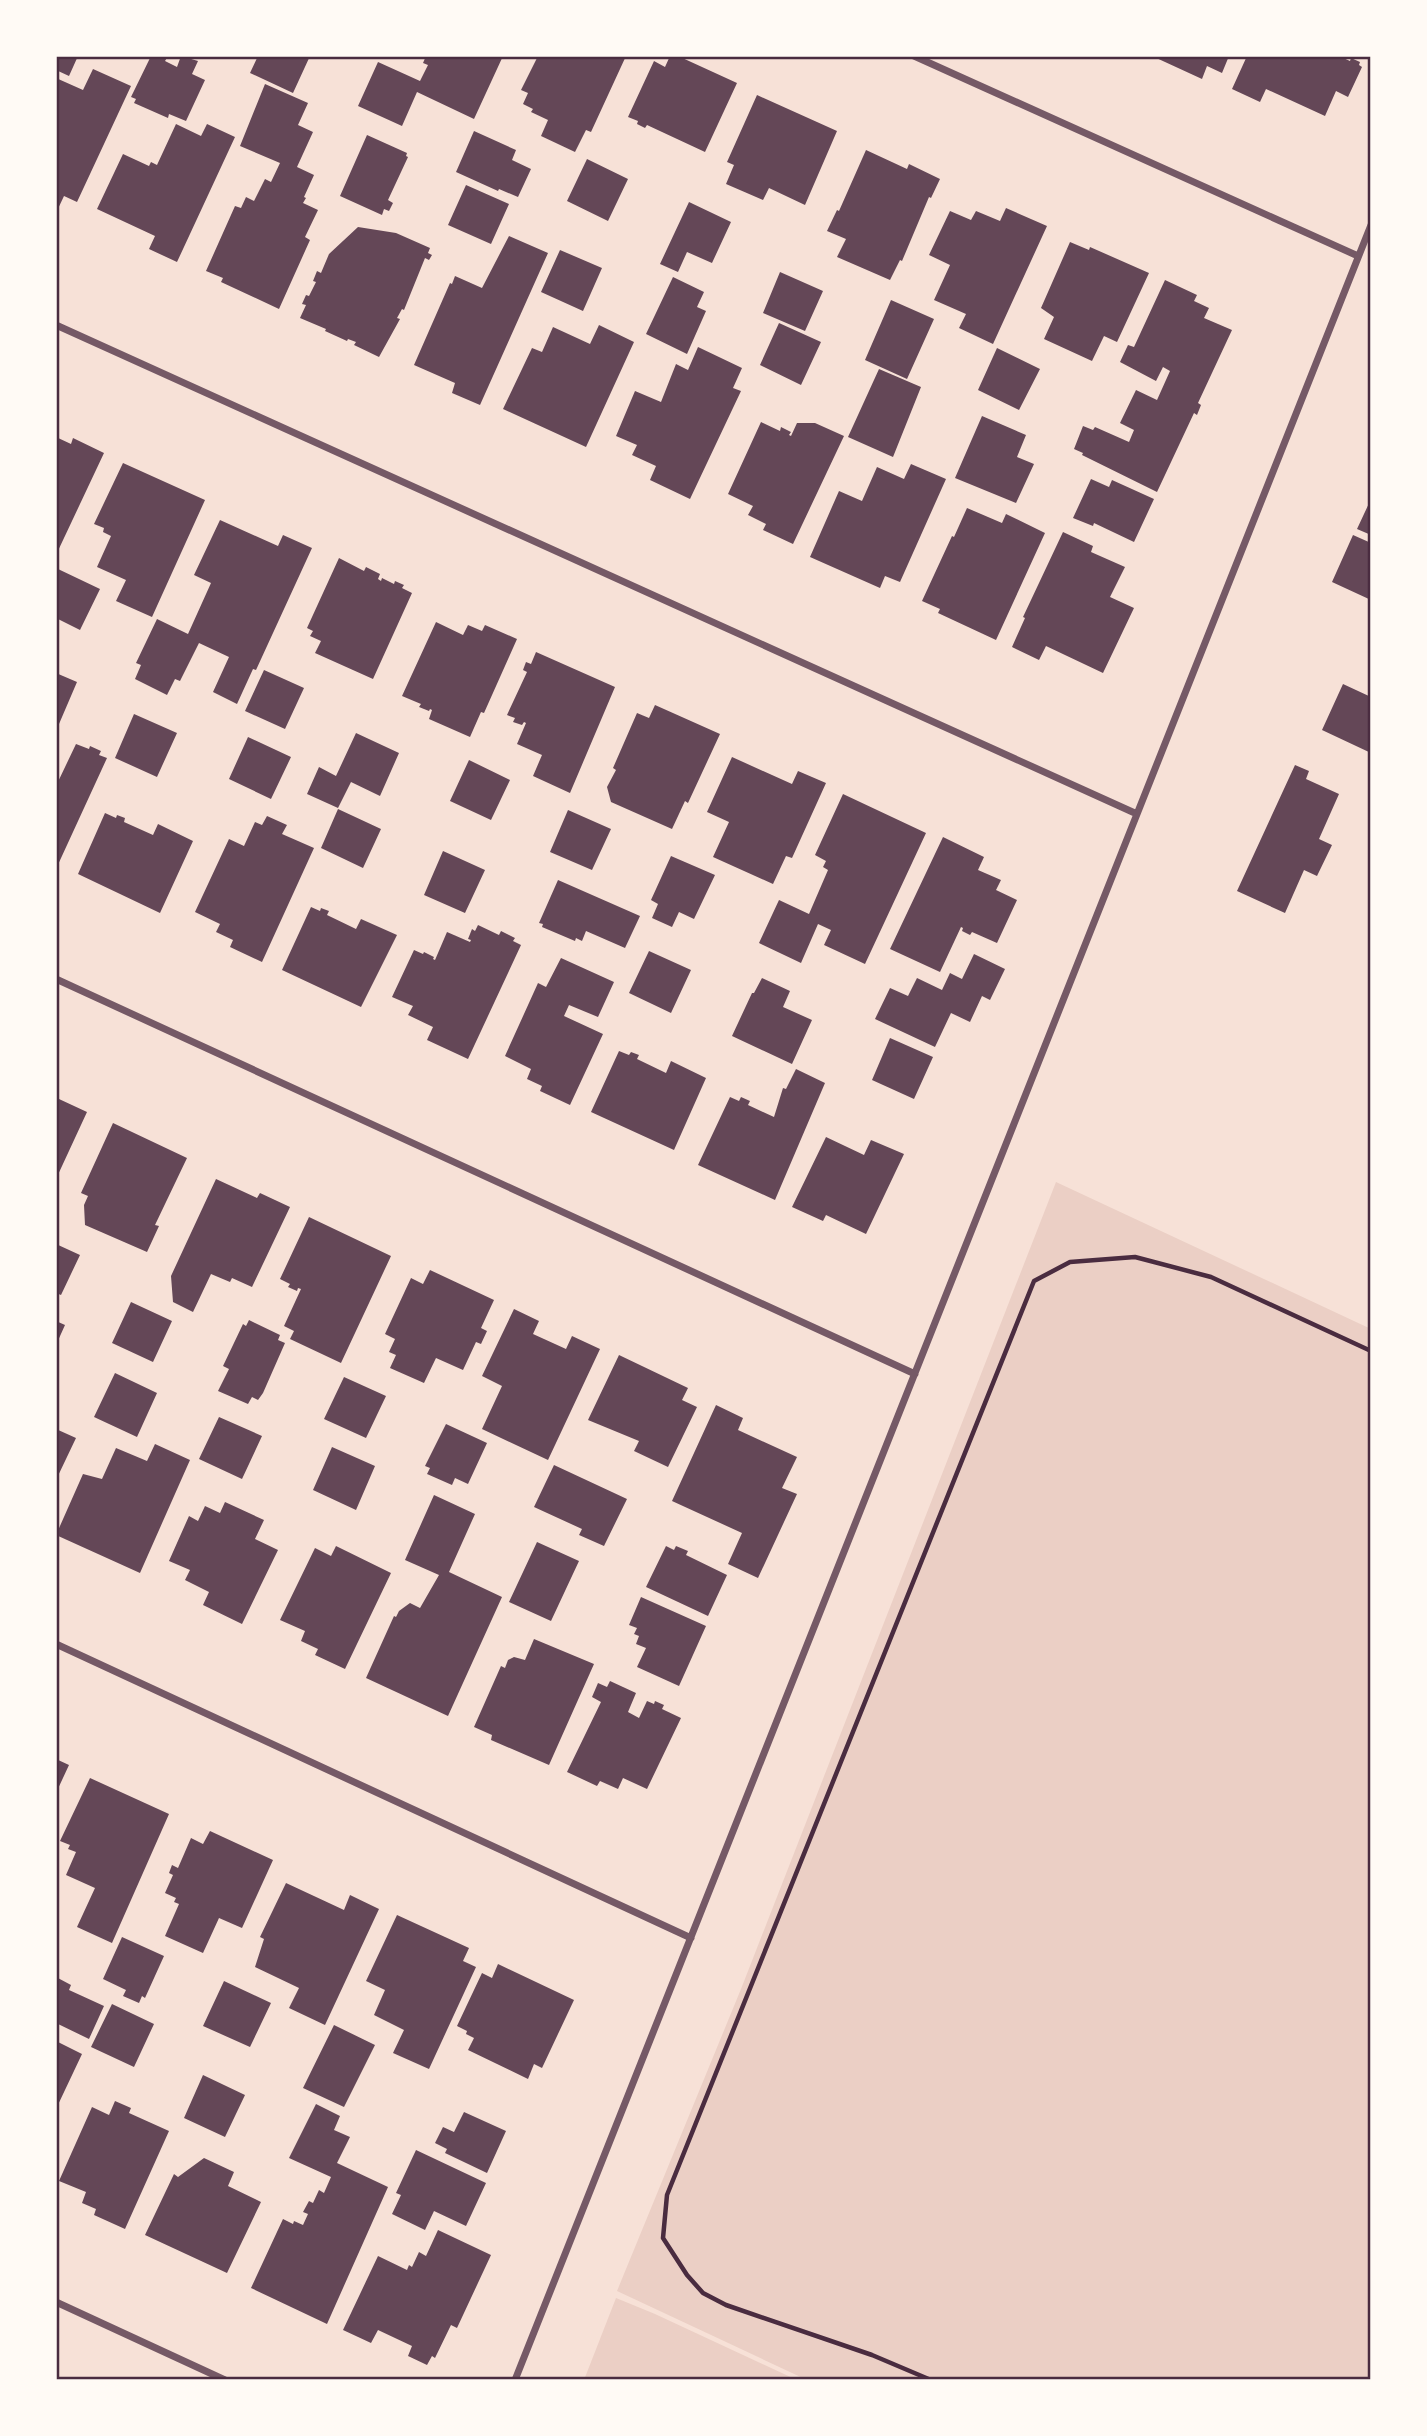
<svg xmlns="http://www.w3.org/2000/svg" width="1427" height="2436" viewBox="0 0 1427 2436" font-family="'Titillium Web',sans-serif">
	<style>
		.green { fill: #ebcfc5 }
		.building { fill: #644757 }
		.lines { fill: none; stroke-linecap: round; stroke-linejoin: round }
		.path { stroke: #4a2c40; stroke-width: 4.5 }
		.minor { stroke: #755966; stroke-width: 7 }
		.neatline { fill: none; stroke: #4a2c40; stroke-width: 2.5 }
	</style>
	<rect width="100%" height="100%" fill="#f7e1d7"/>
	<path class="green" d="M 1056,1182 L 1371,1329 L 1371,2380 L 807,2380 L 617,2291 L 741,1989 Z
		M 616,2298 L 655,2314 L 797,2380 L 584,2380 Z"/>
	<path class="building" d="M 56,56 L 78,56 L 69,76 L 56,70 Z
		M 151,56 L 168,56 L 165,61 L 177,67 L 181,56 L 198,61 L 192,74 L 205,80 L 186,121 L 169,114 L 168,118 L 134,103 L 136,99 L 131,97 Z
		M 258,56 L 310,56 L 293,93 L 250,73 Z
		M 426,56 L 503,56 L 474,119 L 417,92 L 402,126 L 358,106 L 378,62 L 420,81 L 428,65 L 423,63 Z
		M 538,56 L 626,56 L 591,132 L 586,130 L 575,152 L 541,136 L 548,120 L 531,112 L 533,109 L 523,104 L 528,93 L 521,90 Z
		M 670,56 L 678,56 L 737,83 L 705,152 L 647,125 L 645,128 L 637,124 L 638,121 L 628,117 L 654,61 L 665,67 Z
		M 1152,56 L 1229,56 L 1222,73 L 1207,66 L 1202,79 Z
		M 1247,56 L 1339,56 L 1350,61 L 1351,58 L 1360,62 L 1359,65 L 1362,67 L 1348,97 L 1336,91 L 1325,116 L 1266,89 L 1260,102 L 1232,89 Z
		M 93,69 L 131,86 L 77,202 L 64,196 L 56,213 L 56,78 L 83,90 Z
		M 265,84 L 308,103 L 298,125 L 313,132 L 297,167 L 314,175 L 304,197 L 306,198 L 303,203 L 318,210 L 305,237 L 310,240 L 279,309 L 221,282 L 223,278 L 206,271 L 235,206 L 241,208 L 246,197 L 254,201 L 265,179 L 271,182 L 280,163 L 240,146 Z
		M 757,95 L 837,131 L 805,205 L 769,188 L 763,200 L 726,184 L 734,165 L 727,162 Z
		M 176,124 L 201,136 L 207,124 L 235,137 L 177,262 L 149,249 L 155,236 L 97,209 L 123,154 L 149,166 L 151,162 L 157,165 Z
		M 474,131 L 516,150 L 512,160 L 531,169 L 518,197 L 499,189 L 498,191 L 456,172 Z
		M 367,135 L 407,153 L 406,156 L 408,157 L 388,200 L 393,203 L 389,211 L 384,209 L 382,215 L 340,196 Z
		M 866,150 L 907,169 L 909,164 L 940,179 L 931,198 L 929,197 L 902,261 L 900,260 L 890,280 L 837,257 L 846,239 L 827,231 L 837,210 L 839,211 Z
		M 587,159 L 628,179 L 608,221 L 567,201 Z
		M 466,185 L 509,204 L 491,244 L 448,225 Z
		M 689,202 L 731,222 L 712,263 L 687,252 L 678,272 L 660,264 Z
		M 1006,208 L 1047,226 L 993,344 L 959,328 L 966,314 L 934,300 L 950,265 L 929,255 L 950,211 L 971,220 L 976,211 L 1000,221 Z
		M 358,227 L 396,233 L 430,248 L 428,253 L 432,255 L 429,260 L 425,258 L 404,310 L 402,309 L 397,318 L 400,319 L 379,357 L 354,345 L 356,342 L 348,339 L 347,341 L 325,331 L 326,329 L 300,318 L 306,305 L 302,304 L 306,295 L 309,296 L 316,282 L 313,281 L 317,271 L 321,273 L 329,254 Z
		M 509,236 L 548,253 L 480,405 L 452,393 L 455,383 L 414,365 L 450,283 L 452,284 L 455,276 L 482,288 Z
		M 1070,242 L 1089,250 L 1090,247 L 1149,273 L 1117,342 L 1104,336 L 1092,361 L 1044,339 L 1054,317 L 1041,308 Z
		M 560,250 L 602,268 L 583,311 L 541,292 Z
		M 780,272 L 823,291 L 805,331 L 763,313 Z
		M 673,277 L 704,292 L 697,307 L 706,311 L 687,354 L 646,334 Z
		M 1165,280 L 1197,295 L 1194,301 L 1209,308 L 1204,318 L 1232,330 L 1198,403 L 1201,405 L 1197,415 L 1194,413 L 1157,492 L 1082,455 L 1083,453 L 1074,449 L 1083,426 L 1093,430 L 1095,427 L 1129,442 L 1134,430 L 1120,423 L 1136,390 L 1157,400 L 1170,371 L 1163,367 L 1156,381 L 1120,362 L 1128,345 L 1134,347 Z
		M 891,300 L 934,319 L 907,379 L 865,360 Z
		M 779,323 L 821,342 L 801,385 L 760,365 Z
		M 599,325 L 634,342 L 586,447 L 503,409 L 532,348 L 542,352 L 553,327 L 590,344 Z
		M 698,347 L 742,368 L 733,388 L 741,391 L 690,499 L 650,480 L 656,466 L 632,455 L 637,445 L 616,436 L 635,391 L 661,402 L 676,364 L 688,370 Z
		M 997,348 L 1040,369 L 1019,410 L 978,390 Z
		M 879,369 L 921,387 L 893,457 L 848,437 Z
		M 982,416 L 1026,435 L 1017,457 L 1034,464 L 1016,503 L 955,478 Z
		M 761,422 L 780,431 L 781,427 L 791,432 L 789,435 L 791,436 L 797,423 L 815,423 L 844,436 L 793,544 L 763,530 L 766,524 L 748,515 L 753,506 L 728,494 Z
		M 56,437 L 71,444 L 73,438 L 104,453 L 56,555 Z
		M 123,463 L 205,500 L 152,617 L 116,601 L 126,580 L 97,567 L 111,536 L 103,532 L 104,528 L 94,524 Z
		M 911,464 L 946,479 L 900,582 L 885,576 L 880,588 L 810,557 L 839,491 L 862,501 L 877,467 L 904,479 Z
		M 1091,479 L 1109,487 L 1112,480 L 1154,499 L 1134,542 L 1094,523 L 1093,526 L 1073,518 Z
		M 1371,499 L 1371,535 L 1357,529 Z
		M 967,508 L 1002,523 L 1006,514 L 1045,533 L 996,640 L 938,613 L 940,609 L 922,601 L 952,536 L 954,537 Z
		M 220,520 L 278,546 L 283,535 L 312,548 L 256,670 L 253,669 L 237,704 L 213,692 L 229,657 L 199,643 L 180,681 L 175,679 L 167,695 L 135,679 L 141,665 L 136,663 L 157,619 L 188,634 L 211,583 L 194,575 Z
		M 1063,532 L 1093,546 L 1091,552 L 1125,567 L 1110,597 L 1134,608 L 1103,673 L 1046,646 L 1039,660 L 1012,647 L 1025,618 L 1023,617 Z
		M 1353,535 L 1371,543 L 1371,600 L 1332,582 Z
		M 339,558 L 364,571 L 366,567 L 380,574 L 378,579 L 381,581 L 382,578 L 394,584 L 395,581 L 404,585 L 402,588 L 412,593 L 373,679 L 315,653 L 321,641 L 310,636 L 313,631 L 307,628 Z
		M 58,569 L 100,589 L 80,630 L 56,618 L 56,573 Z
		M 436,622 L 463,635 L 468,625 L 482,631 L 485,625 L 517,639 L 484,713 L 481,712 L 470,737 L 429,719 L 432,710 L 430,709 L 429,711 L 419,707 L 421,704 L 402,696 Z
		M 536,652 L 615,687 L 570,793 L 533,776 L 542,755 L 517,744 L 526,723 L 524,722 L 522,725 L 513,722 L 515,718 L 507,715 L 527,672 L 523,670 L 526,662 L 531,664 Z
		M 264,670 L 304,688 L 285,729 L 245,711 Z
		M 56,673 L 77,682 L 59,724 L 56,723 Z
		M 1343,684 L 1371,697 L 1371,753 L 1322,730 Z
		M 655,705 L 720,734 L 688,803 L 685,801 L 672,829 L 611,802 L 607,787 L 616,770 L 613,768 L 637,713 L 649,718 Z
		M 134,714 L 177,733 L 157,777 L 115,758 Z
		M 356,733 L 399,753 L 380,796 L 351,782 L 338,808 L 307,794 L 319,767 L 336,776 Z
		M 248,737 L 291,757 L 271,799 L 229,779 Z
		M 76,744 L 89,749 L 90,746 L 101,751 L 99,755 L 107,758 L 56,869 L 56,786 Z
		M 732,757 L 792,784 L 798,771 L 826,783 L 792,858 L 786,856 L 773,884 L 713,857 L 729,822 L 707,812 Z
		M 469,760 L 510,780 L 491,820 L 450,801 Z
		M 1295,765 L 1309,771 L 1306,779 L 1339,794 L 1319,839 L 1332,845 L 1317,876 L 1304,870 L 1285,913 L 1237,891 Z
		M 843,794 L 926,833 L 865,964 L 824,945 L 831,930 L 818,924 L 801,963 L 759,943 L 779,900 L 809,914 L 828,870 L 823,867 L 826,861 L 815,855 Z
		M 338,809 L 381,829 L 363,868 L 321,848 Z
		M 568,810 L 611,829 L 592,870 L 550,852 Z
		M 105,813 L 116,818 L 117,815 L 125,818 L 124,822 L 153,835 L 158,824 L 193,841 L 160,913 L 78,874 Z
		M 267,816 L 287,825 L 282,834 L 314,848 L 262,962 L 230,947 L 233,940 L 216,932 L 220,924 L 195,912 L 229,839 L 244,846 L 255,822 L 262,825 Z
		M 943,837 L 984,857 L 978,870 L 1001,880 L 996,890 L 1017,900 L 997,943 L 972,932 L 970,935 L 962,931 L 963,928 L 961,927 L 940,972 L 890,949 Z
		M 443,851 L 485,870 L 465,913 L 424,895 Z
		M 671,856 L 715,875 L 694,919 L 679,912 L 672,927 L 652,918 L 658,904 L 651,900 Z
		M 558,880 L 640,916 L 625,948 L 586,931 L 582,941 L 576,938 L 575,941 L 542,927 L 543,924 L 539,923 Z
		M 311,907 L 320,911 L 321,908 L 329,911 L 327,915 L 356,929 L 361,919 L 397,935 L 361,1007 L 282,970 Z
		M 478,925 L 499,935 L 501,931 L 515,938 L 513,941 L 521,945 L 468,1059 L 427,1040 L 433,1027 L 408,1015 L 413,1006 L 392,997 L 414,950 L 423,954 L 424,952 L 434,957 L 433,959 L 435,960 L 447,932 L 470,942 L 471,940 L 468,939 L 472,929 L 475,931 Z
		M 649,951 L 691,970 L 671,1013 L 629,993 Z
		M 974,954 L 1005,969 L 990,1000 L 982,996 L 970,1022 L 951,1013 L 935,1047 L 875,1019 L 890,988 L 908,996 L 917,978 L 942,990 L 950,973 L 962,979 Z
		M 561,958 L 614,982 L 598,1017 L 569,1005 L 564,1016 L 603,1034 L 570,1105 L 540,1091 L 542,1086 L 527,1079 L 531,1069 L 505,1056 L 538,983 L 546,987 Z
		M 762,978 L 790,991 L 783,1007 L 812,1020 L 792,1064 L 732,1036 L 752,993 L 754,993 Z
		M 890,1038 L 933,1057 L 914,1099 L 872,1080 Z
		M 619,1051 L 629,1055 L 631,1052 L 639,1055 L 637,1059 L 666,1073 L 671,1061 L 706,1078 L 674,1150 L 591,1112 Z
		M 796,1069 L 825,1083 L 775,1200 L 698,1165 L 730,1097 L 739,1101 L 741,1097 L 750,1101 L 748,1105 L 774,1117 L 783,1088 L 786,1089 Z
		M 59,1099 L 87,1112 L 56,1179 L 56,1105 Z
		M 113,1123 L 187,1158 L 155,1225 L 159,1226 L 147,1252 L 85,1225 L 84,1205 L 88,1196 L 81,1193 Z
		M 826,1137 L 864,1155 L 871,1140 L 904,1154 L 866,1234 L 826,1215 L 823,1221 L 792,1207 Z
		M 216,1179 L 257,1198 L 260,1193 L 290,1207 L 252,1287 L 232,1278 L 230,1282 L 211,1274 L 193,1312 L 173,1302 L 171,1276 Z
		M 309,1217 L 391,1256 L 341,1363 L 290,1339 L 294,1331 L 284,1326 L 301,1289 L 298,1288 L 297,1291 L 288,1287 L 290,1284 L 280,1279 Z
		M 56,1244 L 80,1255 L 61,1295 L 56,1293 Z
		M 430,1270 L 494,1300 L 481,1328 L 487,1331 L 481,1344 L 476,1342 L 463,1370 L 436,1358 L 424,1383 L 390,1368 L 396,1355 L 389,1352 L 395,1339 L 385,1334 L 411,1278 L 423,1284 Z
		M 131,1302 L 172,1321 L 153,1362 L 112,1343 Z
		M 514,1309 L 539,1321 L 533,1334 L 566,1349 L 572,1336 L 600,1349 L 548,1460 L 482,1429 L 502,1386 L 482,1376 Z
		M 249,1320 L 280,1335 L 278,1340 L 285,1343 L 263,1393 L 258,1400 L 252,1397 L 248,1404 L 218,1391 L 229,1369 L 223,1366 L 243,1324 L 246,1326 Z
		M 56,1321 L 65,1325 L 56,1345 Z
		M 619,1355 L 688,1388 L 682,1400 L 697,1407 L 668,1467 L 634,1451 L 639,1441 L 588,1420 Z
		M 115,1373 L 157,1393 L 137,1437 L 94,1417 Z
		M 344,1377 L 386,1396 L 366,1438 L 324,1419 Z
		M 716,1405 L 743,1418 L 738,1430 L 797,1457 L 782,1488 L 797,1494 L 758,1578 L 728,1564 L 742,1533 L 672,1501 Z
		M 219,1417 L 262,1436 L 242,1479 L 199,1459 Z
		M 446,1424 L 487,1443 L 468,1484 L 455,1478 L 452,1485 L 427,1474 L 430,1468 L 425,1466 Z
		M 56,1429 L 76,1438 L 56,1480 Z
		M 155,1444 L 190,1460 L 140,1573 L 56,1535 L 83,1474 L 102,1479 L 116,1448 L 147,1461 Z
		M 332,1447 L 375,1466 L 356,1510 L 313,1490 Z
		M 554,1465 L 627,1499 L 604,1546 L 579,1535 L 582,1529 L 534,1507 Z
		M 434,1495 L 475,1514 L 449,1572 L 502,1597 L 448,1716 L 366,1678 L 394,1616 L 396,1617 L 399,1611 L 410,1603 L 420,1608 L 439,1575 L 405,1560 Z
		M 225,1502 L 264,1520 L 255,1539 L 278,1550 L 242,1624 L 203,1605 L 209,1592 L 185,1580 L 190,1570 L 169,1561 L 189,1516 L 198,1521 L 205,1506 L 220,1513 Z
		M 537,1542 L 579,1561 L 551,1621 L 509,1602 Z
		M 336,1546 L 391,1573 L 345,1669 L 315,1655 L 318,1649 L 301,1641 L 305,1631 L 280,1620 L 315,1548 L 331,1556 Z
		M 666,1546 L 674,1550 L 676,1546 L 688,1551 L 686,1555 L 727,1575 L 708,1616 L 646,1587 Z
		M 641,1597 L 706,1626 L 679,1686 L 637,1667 L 646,1648 L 636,1644 L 639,1636 L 634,1634 L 637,1628 L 629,1625 Z
		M 534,1639 L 594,1664 L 549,1765 L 491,1740 L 492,1735 L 474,1727 L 501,1666 L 505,1668 L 508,1660 L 514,1657 L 525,1660 Z
		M 610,1681 L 636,1693 L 628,1712 L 639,1718 L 647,1701 L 654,1704 L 655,1701 L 664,1705 L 662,1709 L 681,1718 L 647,1789 L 623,1778 L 618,1789 L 600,1781 L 597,1786 L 567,1772 L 601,1702 L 592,1697 L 598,1683 L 607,1687 Z
		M 56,1759 L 69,1765 L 56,1793 Z
		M 90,1778 L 169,1814 L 112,1943 L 77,1927 L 95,1888 L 66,1875 L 76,1852 L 68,1849 L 70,1845 L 60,1841 Z
		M 210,1831 L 273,1860 L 242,1928 L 219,1918 L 203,1953 L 165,1936 L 179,1904 L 174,1902 L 176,1898 L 165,1893 L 173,1875 L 169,1873 L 172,1865 L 178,1868 L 191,1838 L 203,1844 Z
		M 286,1883 L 344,1910 L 350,1895 L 379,1909 L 325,2025 L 289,2008 L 299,1988 L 255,1967 L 264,1939 L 260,1937 Z
		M 397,1915 L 469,1948 L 463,1961 L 476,1967 L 429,2069 L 393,2053 L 404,2030 L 374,2015 L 385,1990 L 366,1981 Z
		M 122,1937 L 164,1956 L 145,1998 L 142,1996 L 139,2003 L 123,1996 L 126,1990 L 103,1979 Z
		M 498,1964 L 574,2000 L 542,2068 L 534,2064 L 528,2079 L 468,2050 L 474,2038 L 466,2034 L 467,2031 L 457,2026 L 482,1973 L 492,1978 Z
		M 56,1977 L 71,1985 L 69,1990 L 104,2006 L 89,2039 L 56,2023 Z
		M 224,1981 L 271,2003 L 250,2047 L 203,2026 Z
		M 112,2004 L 154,2024 L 134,2067 L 91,2047 Z
		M 334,2025 L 375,2045 L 344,2107 L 303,2088 Z
		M 56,2041 L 82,2054 L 56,2109 Z
		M 203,2075 L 245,2095 L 225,2137 L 184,2118 Z
		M 115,2101 L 131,2108 L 129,2113 L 169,2131 L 125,2229 L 94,2215 L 96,2209 L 82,2203 L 86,2192 L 59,2181 L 92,2107 L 109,2115 Z
		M 316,2104 L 340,2116 L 334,2130 L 350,2137 L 337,2163 L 388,2187 L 327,2324 L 251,2288 L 283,2219 L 293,2224 L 294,2221 L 303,2225 L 308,2214 L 303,2212 L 309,2201 L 313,2203 L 319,2190 L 324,2193 L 331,2177 L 289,2158 Z
		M 464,2112 L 506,2131 L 487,2173 L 445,2153 L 447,2149 L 435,2143 L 443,2127 L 454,2132 Z
		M 416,2150 L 486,2183 L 466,2226 L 434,2211 L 425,2230 L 392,2214 L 401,2195 L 396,2193 Z
		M 204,2158 L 234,2172 L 228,2186 L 261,2202 L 227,2273 L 145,2235 L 174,2174 L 178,2177 Z
		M 438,2230 L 491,2255 L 457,2328 L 451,2325 L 435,2358 L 432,2356 L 427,2365 L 408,2356 L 412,2346 L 378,2330 L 371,2343 L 343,2330 L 378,2256 L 407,2270 L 409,2265 L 412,2267 L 419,2252 L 426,2256 Z"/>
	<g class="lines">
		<path class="path" d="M 931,2380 L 872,2355 L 726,2305 L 703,2293 L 687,2275 L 663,2238 L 667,2195 L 1034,1281 L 1070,1262 L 1135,1257 L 1211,1277 L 1371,1351"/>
		<path class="minor" d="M 914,56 L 1358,256
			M 56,325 L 1137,814
			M 56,979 L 915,1374
			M 56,1644 L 691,1938
			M 56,2302 L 225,2380
			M 515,2380 L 1371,225"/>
	</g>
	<rect width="1427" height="2436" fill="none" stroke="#fffaf5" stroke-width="116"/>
	<rect x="58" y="58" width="1311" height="2320" class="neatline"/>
</svg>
